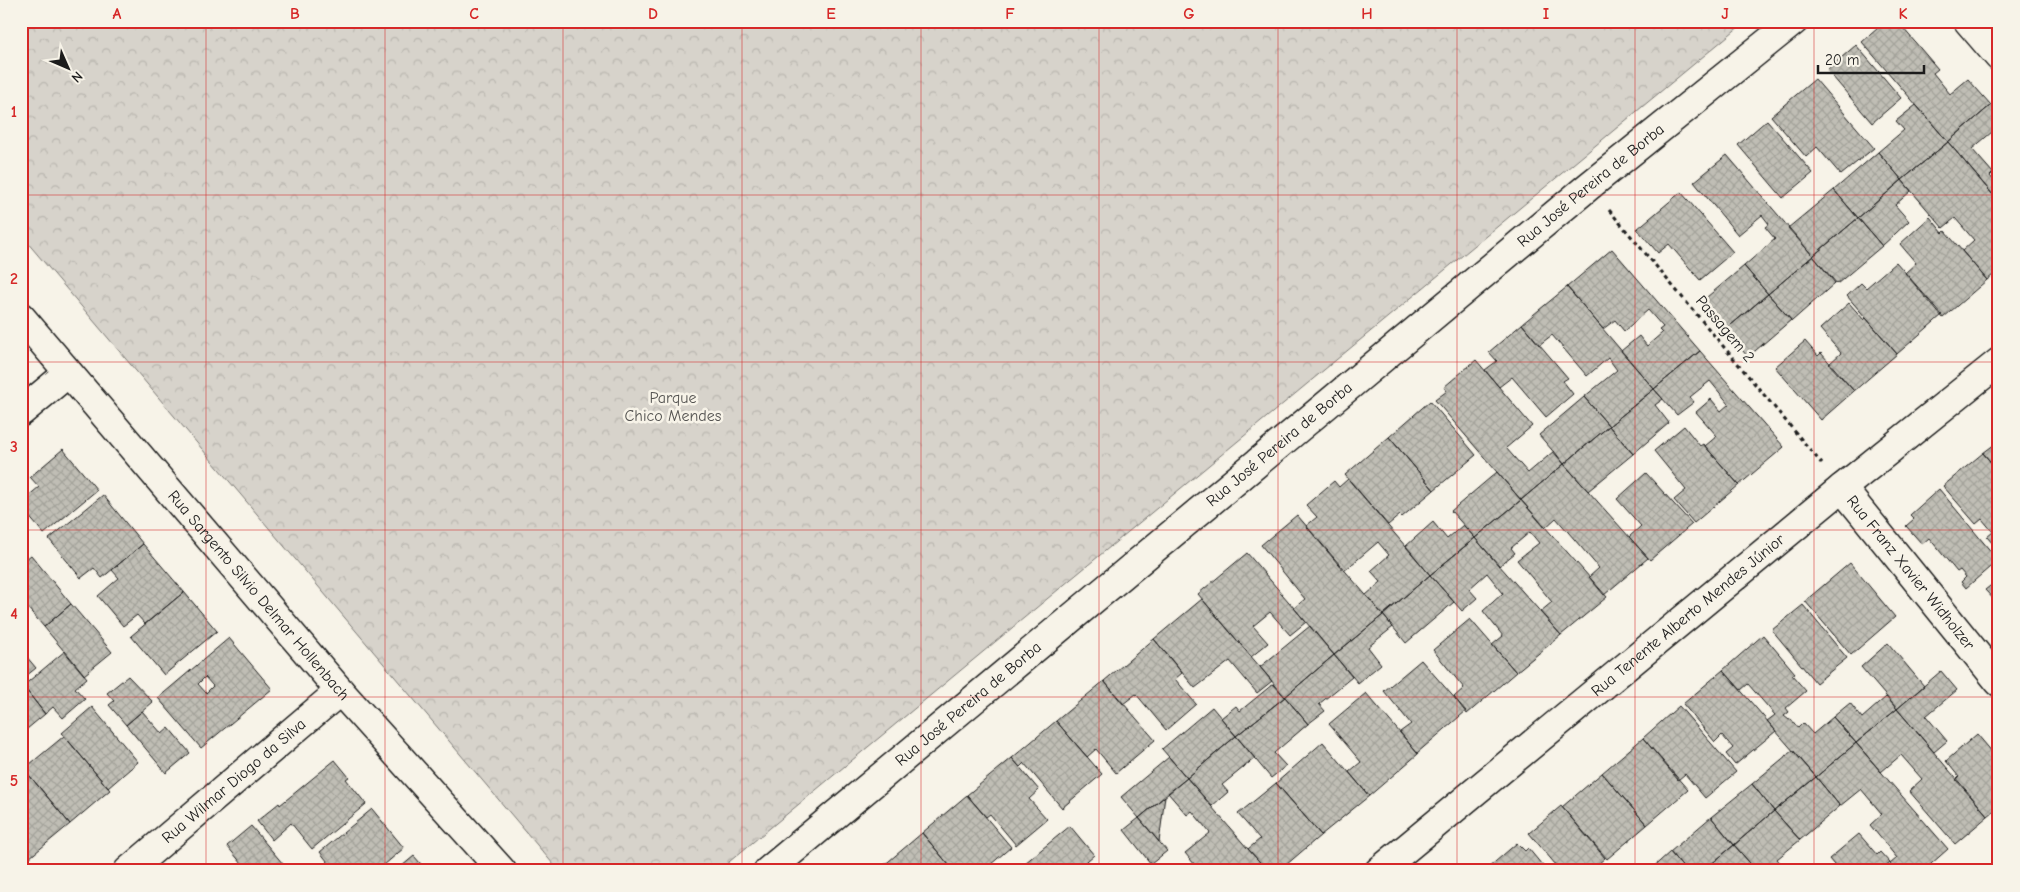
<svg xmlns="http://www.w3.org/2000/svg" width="2020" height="892" viewBox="0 0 2020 892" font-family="'Comic Neue',sans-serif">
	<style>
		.forest { fill: url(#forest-crowns); stroke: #7a7874 }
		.building { fill: url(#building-cross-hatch); stroke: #1c1c1c; fill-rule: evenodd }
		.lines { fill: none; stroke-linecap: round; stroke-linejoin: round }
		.minor-casing { stroke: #1c1c1c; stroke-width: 31 }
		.path { stroke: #1c1c1c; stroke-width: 3; stroke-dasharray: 4 4; stroke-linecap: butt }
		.minor { stroke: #f7f3e8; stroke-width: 28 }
		.grid { fill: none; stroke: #d62828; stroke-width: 1; stroke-opacity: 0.55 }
		.labels { text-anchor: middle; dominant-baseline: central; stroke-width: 5; stroke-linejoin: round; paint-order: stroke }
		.street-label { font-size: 16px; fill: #1c1c1c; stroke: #f7f3e8 }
		.park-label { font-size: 16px; fill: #545351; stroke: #f7f3e8 }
		.neatline { fill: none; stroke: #d62828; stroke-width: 2 }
		.grid-label { font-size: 16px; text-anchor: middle; font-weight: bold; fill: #d62828 }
	</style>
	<defs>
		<pattern id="forest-crowns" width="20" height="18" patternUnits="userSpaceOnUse" patternTransform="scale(1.25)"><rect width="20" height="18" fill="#d7d3cb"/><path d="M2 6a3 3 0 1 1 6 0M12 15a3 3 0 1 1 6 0" fill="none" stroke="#b8b5ae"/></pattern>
		<pattern id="building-cross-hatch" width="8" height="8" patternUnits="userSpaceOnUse" patternTransform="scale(1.25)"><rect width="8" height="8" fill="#c0beb5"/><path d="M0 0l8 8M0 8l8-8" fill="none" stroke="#a4a39b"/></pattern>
	</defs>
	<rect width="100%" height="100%" fill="#f7f3e8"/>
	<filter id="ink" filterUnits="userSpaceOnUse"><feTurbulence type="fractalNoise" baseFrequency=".02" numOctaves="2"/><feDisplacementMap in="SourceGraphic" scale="10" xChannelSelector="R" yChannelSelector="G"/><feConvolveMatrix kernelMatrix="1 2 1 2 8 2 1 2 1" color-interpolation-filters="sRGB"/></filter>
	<g filter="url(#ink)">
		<path class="forest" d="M 21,21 L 1746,21 L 718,871 L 559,871 L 21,235 Z"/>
		<path class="building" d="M 1886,21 L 1897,21 L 1938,69 L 1933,73 L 1950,94 L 1968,79 L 1991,105 L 1948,142 L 1862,42 Z
			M 1856,45 L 1901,98 L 1872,123 L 1827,70 Z
			M 1815,79 L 1874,148 L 1841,175 L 1817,147 L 1806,157 L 1771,116 Z
			M 1916,105 L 1948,142 L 1902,180 L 1878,152 L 1904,130 L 1896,121 Z
			M 1991,105 L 1999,114 L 1999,126 L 1972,149 L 1993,173 L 1990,176 L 1996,183 L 1999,180 L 1999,202 L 1948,142 Z
			M 1767,120 L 1813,173 L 1783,198 L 1738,145 Z
			M 1948,142 L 1999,202 L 1999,270 L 1987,280 L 1962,251 L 1974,240 L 1955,218 L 1943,228 L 1902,180 Z
			M 1878,152 L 1902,180 L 1858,218 L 1834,190 Z
			M 1727,155 L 1813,256 L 1768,294 L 1744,266 L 1775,239 L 1765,227 L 1769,224 L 1762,215 L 1738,235 L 1694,182 Z
			M 1902,180 L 1911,191 L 1895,205 L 1909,221 L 1882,246 L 1858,218 Z
			M 1834,190 L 1858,218 L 1813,256 L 1788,228 Z
			M 1681,192 L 1733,252 L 1700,280 L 1669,244 L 1658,253 L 1637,229 Z
			M 1930,217 L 1943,233 L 1945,231 L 1987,280 L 1943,318 L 1905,273 L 1916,263 L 1900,244 Z
			M 1858,218 L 1882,246 L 1837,284 L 1813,256 Z
			M 1612,249 L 1700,351 L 1654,389 L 1621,351 L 1639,336 L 1647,346 L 1662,333 L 1659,330 L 1663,327 L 1648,310 L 1624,331 L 1615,320 L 1603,329 L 1567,287 Z
			M 1813,256 L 1835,283 L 1792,321 L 1768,294 Z
			M 1896,262 L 1942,315 L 1897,354 L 1847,296 L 1861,283 L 1866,288 Z
			M 1744,266 L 1768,294 L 1725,330 L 1701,302 Z
			M 1567,287 L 1654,389 L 1609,426 L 1584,397 L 1617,370 L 1608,358 L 1587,376 L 1552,335 L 1539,345 L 1522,324 Z
			M 1768,294 L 1791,320 L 1748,357 L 1725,330 Z
			M 1849,303 L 1864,320 L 1866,318 L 1897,354 L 1854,391 L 1829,364 L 1841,353 L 1820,329 Z
			M 1522,324 L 1568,378 L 1563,381 L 1573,394 L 1546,417 L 1512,377 L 1499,387 L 1485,370 L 1497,361 L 1489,352 Z
			M 1805,341 L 1818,356 L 1821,353 L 1854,391 L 1821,420 L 1775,367 Z
			M 1700,351 L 1784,447 L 1739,485 L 1705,446 L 1717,436 L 1696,412 L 1711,399 L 1721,411 L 1729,404 L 1710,381 L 1690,397 L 1694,402 L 1677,415 L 1654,389 Z
			M 1476,360 L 1532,426 L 1506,448 L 1528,473 L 1554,451 L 1564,464 L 1521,500 L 1435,400 L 1447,391 L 1444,387 Z
			M 1654,389 L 1663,399 L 1655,405 L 1669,423 L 1633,454 L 1609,426 Z
			M 1584,397 L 1609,426 L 1564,464 L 1539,435 Z
			M 1430,401 L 1476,455 L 1434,490 L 1389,437 Z
			M 1609,426 L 1633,454 L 1588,491 L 1564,464 Z
			M 1684,426 L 1700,446 L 1703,444 L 1739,485 L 1694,523 L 1674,500 L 1686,490 L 1654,451 Z
			M 1389,437 L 1434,490 L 1402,517 L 1400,515 L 1388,525 L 1345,475 Z
			M 1999,441 L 1999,472 L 1983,453 Z
			M 63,449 L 97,490 L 44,534 L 21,507 L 21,502 L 39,487 L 30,477 Z
			M 1983,453 L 1999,472 L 1999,551 L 1987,537 L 1993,532 L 1982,519 L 1976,524 L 1943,486 Z
			M 1564,464 L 1648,558 L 1604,595 L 1589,577 L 1599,568 L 1556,518 L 1545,528 L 1521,500 Z
			M 1497,472 L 1521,500 L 1475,538 L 1451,511 Z
			M 1646,473 L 1692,524 L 1650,560 L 1629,537 L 1641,526 L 1617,499 Z
			M 1348,479 L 1430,575 L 1383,615 L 1366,595 L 1381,582 L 1371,571 L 1389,555 L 1378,542 L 1344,571 L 1306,526 L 1317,517 L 1306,505 L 1334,481 L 1339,487 Z
			M 1939,489 L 1998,560 L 1966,588 L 1961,582 L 1966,577 L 1960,570 L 1957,572 L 1929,538 L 1922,544 L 1906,526 L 1914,519 L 1910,515 Z
			M 103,495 L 143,544 L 102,578 L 94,568 L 81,578 L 49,539 Z
			M 1521,500 L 1607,597 L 1561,635 L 1540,612 L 1552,602 L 1517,560 L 1539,543 L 1530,532 L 1511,548 L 1515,553 L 1499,566 L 1475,538 Z
			M 1297,515 L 1383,615 L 1334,655 L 1294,608 L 1305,599 L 1261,545 Z
			M 1433,522 L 1447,539 L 1463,525 L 1475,538 L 1430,575 L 1406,546 Z
			M 1475,538 L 1561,635 L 1516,672 L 1492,645 L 1503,636 L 1483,611 L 1503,593 L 1487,573 L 1469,589 L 1477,598 L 1462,611 L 1430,575 Z
			M 143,544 L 184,592 L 145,624 L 137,615 L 123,626 L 98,596 L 119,578 L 112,570 Z
			M 1247,553 L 1306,622 L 1290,635 L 1270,612 L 1253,626 L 1268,643 L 1251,657 L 1198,594 Z
			M 31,555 L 71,604 L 44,627 L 21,600 L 21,563 Z
			M 1850,563 L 1895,617 L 1851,655 L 1805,601 Z
			M 1430,575 L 1454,602 L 1406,643 L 1383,615 Z
			M 1999,579 L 1999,605 L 1985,590 Z
			M 184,592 L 217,631 L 164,675 L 131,636 Z
			M 1202,599 L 1272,681 L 1257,693 L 1230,661 L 1195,688 L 1154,639 Z
			M 71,604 L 112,652 L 84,675 L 44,627 Z
			M 1803,605 L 1847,658 L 1816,683 L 1772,630 Z
			M 1383,615 L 1393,627 L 1368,647 L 1381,664 L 1358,683 L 1334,655 Z
			M 1470,619 L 1516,672 L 1467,714 L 1454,697 L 1464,688 L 1433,650 Z
			M 1310,626 L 1334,655 L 1285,697 L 1260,667 Z
			M 1763,635 L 1795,673 L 1792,675 L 1806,691 L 1786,708 L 1789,712 L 1784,716 L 1789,720 L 1791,719 L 1798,728 L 1803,723 L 1813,734 L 1833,717 L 1856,743 L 1816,777 L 1767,721 L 1775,715 L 1748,684 L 1741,690 L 1723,670 Z
			M 229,638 L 272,689 L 201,748 L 158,698 ZM 205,677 L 213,686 L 206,693 L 198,684 Z
			M 1154,639 L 1182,673 L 1175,679 L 1196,704 L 1166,730 L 1136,694 L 1123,704 L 1104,681 Z
			M 1888,643 L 1924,686 L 1897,709 L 1861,667 Z
			M 21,650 L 36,668 L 21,680 Z
			M 65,651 L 87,678 L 75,688 L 85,699 L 63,718 L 53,707 L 45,714 L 23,686 Z
			M 1334,655 L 1352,677 L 1319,704 L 1325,711 L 1308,724 L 1285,697 Z
			M 1421,660 L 1466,711 L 1417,753 L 1400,732 L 1411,724 L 1384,691 Z
			M 1723,670 L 1776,731 L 1735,765 L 1726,754 L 1733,748 L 1722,735 L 1715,742 L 1683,704 Z
			M 1941,671 L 1957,690 L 1926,716 L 1947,741 L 1934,752 L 1897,709 Z
			M 128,676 L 153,702 L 126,725 L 109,705 L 114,701 L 107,693 Z
			M 1104,681 L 1155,740 L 1116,773 L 1096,749 L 1087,757 L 1056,721 Z
			M 1273,684 L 1285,697 L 1236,736 L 1221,718 L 1236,706 L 1240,711 Z
			M 23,686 L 45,714 L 21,734 L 21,688 Z
			M 1366,693 L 1418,754 L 1369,796 L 1349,772 L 1361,762 L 1329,724 Z
			M 1285,697 L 1308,724 L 1274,753 L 1286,766 L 1271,778 L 1236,736 Z
			M 1886,697 L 1897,709 L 1856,743 L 1833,717 L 1850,703 L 1862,718 Z
			M 1679,706 L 1736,772 L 1705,798 L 1685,774 L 1678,780 L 1643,738 Z
			M 92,707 L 138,762 L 108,788 L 62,733 Z
			M 1212,707 L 1236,736 L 1187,778 L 1162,749 Z
			M 1897,709 L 1988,816 L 1955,844 L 1909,791 L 1922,779 L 1901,755 L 1881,772 L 1856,743 Z
			M 142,711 L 162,734 L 169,728 L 190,753 L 166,773 L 126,725 Z
			M 1056,721 L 1102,774 L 1062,808 L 1024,763 L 1020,767 L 1012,758 Z
			M 1977,734 L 1999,760 L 1999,807 L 1988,816 L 1956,780 L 1959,777 L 1946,761 Z
			M 64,736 L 110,790 L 70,824 L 24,769 Z
			M 1236,736 L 1255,758 L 1222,785 L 1228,792 L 1212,806 L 1187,778 Z
			M 1643,738 L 1688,790 L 1647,825 L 1602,773 Z
			M 1323,742 L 1369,796 L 1321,835 L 1276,783 Z
			M 1856,743 L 1948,849 L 1923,871 L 1896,871 L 1890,864 L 1897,858 L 1870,825 L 1882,814 L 1861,789 L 1840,806 L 1816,777 Z
			M 1793,750 L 1816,777 L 1774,811 L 1752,784 Z
			M 1169,757 L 1187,778 L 1139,818 L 1121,797 Z
			M 1012,758 L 1039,790 L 1029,799 L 1047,819 L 1016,845 L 990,814 L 986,817 L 967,795 Z
			M 335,760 L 349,777 L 346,779 L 366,804 L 312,849 L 291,823 L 272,840 L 257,821 L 279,803 L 280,805 Z
			M 24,769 L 70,824 L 29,858 L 24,853 L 27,850 L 21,843 L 21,771 Z
			M 1602,773 L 1647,825 L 1607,859 L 1562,807 Z
			M 1816,777 L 1840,806 L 1800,840 L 1774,811 Z
			M 1187,778 L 1248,849 L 1268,871 L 1200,871 L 1185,853 L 1210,833 L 1192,811 L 1187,815 L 1168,793 Z
			M 1276,783 L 1321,835 L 1279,871 L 1268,871 L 1248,849 L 1260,839 L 1238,814 Z
			M 1752,784 L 1774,811 L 1734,845 L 1711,817 Z
			M 967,795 L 1011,847 L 983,871 L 954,871 L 922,833 Z
			M 1165,796 L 1159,842 L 1139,818 Z
			M 1561,806 L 1605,858 L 1590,871 L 1561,871 L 1529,833 Z
			M 372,809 L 404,848 L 377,871 L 335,871 L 320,852 Z
			M 1774,811 L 1800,840 L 1777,859 L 1782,865 L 1778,869 L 1779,871 L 1757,871 L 1734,845 Z
			M 1711,817 L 1734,845 L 1703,871 L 1686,871 L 1670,852 Z
			M 1139,818 L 1167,851 L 1151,864 L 1124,830 Z
			M 251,826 L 289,871 L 248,871 L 227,846 Z
			M 1070,826 L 1094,855 L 1075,871 L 1031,871 L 1025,863 Z
			M 922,833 L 949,865 L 943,871 L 885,871 L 882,867 Z
			M 1859,834 L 1877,855 L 1880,852 L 1890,863 L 1885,867 L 1888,871 L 1839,871 L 1829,859 Z
			M 1517,843 L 1525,851 L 1528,848 L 1547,871 L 1490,871 L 1488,868 Z
			M 1734,845 L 1757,871 L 1703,871 Z
			M 21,849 L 29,858 L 21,864 Z
			M 1670,852 L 1686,871 L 1649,871 Z
			M 414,856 L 427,871 L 396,871 Z
			M 242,864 L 248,871 L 234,871 Z"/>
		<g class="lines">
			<g class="minor-casing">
				<g id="minor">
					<path d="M 1968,21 L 1999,57"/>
					<path id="s1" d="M 21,317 L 340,691 L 502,871"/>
					<path d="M 21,412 L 68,373"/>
					<path id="s2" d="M 1842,488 L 1999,682"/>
					<path id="s3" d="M 128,871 L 340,691"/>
					<path id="s4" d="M 768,871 L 1589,186 L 1794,21"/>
					<path id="s5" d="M 1379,871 L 1842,488 L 1999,362"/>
				</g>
			</g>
			<path class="path" d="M 1609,210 L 1822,464"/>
			<use href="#minor" class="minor"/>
		</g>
	</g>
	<path class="grid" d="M 206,21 L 206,871M 385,21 L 385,871M 563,21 L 563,871M 742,21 L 742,871M 921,21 L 921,871M 1099,21 L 1099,871M 1278,21 L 1278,871M 1457,21 L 1457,871M 1635,21 L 1635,871M 1814,21 L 1814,871M 21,195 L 1999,195M 21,362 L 1999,362M 21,530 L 1999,530M 21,697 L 1999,697"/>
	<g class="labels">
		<g class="street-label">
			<text stroke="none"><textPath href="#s4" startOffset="1071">Rua José Pereira de Borba</textPath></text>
			<text transform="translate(1725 329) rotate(50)">Passagem 2</text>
			<text stroke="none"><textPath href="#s4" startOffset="666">Rua José Pereira de Borba</textPath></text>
			<text stroke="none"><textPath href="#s2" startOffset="109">Rua Franz Xavier Widholzer</textPath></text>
			<text stroke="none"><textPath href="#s1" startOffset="366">Rua Sargento Silvio Delmar Hollenbach</textPath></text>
			<text stroke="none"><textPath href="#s5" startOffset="401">Rua Tenente Alberto Mendes Júnior</textPath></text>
			<text stroke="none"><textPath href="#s4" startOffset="261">Rua José Pereira de Borba</textPath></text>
			<text stroke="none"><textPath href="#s3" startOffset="139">Rua Wilmar Diogo da Silva</textPath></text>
		</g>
		<g class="park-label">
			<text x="673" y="398">Parque<tspan x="673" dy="18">Chico Mendes</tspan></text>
		</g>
	</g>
	<rect width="2020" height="892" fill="none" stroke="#f7f3e8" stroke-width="55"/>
	<g transform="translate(68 68) rotate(135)" stroke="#f7f3e8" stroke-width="4" paint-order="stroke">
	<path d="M0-4L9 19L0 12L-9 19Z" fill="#1c1c1c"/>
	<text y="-8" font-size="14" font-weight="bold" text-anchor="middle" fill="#1c1c1c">N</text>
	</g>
	<path d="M1818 65v8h106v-8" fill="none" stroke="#1c1c1c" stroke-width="2.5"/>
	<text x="1825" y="65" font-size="15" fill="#1c1c1c" stroke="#f7f3e8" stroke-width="4" paint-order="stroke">20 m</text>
	<rect x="28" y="28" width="1964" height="836" class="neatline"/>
	<g class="grid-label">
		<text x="117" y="19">A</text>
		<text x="295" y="19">B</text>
		<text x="474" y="19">C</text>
		<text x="653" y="19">D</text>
		<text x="831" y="19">E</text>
		<text x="1010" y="19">F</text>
		<text x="1189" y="19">G</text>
		<text x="1367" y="19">H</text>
		<text x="1546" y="19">I</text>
		<text x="1725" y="19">J</text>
		<text x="1903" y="19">K</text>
		<text x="14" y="117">1</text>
		<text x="14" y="284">2</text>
		<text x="14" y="452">3</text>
		<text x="14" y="619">4</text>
		<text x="14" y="786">5</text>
	</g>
</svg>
